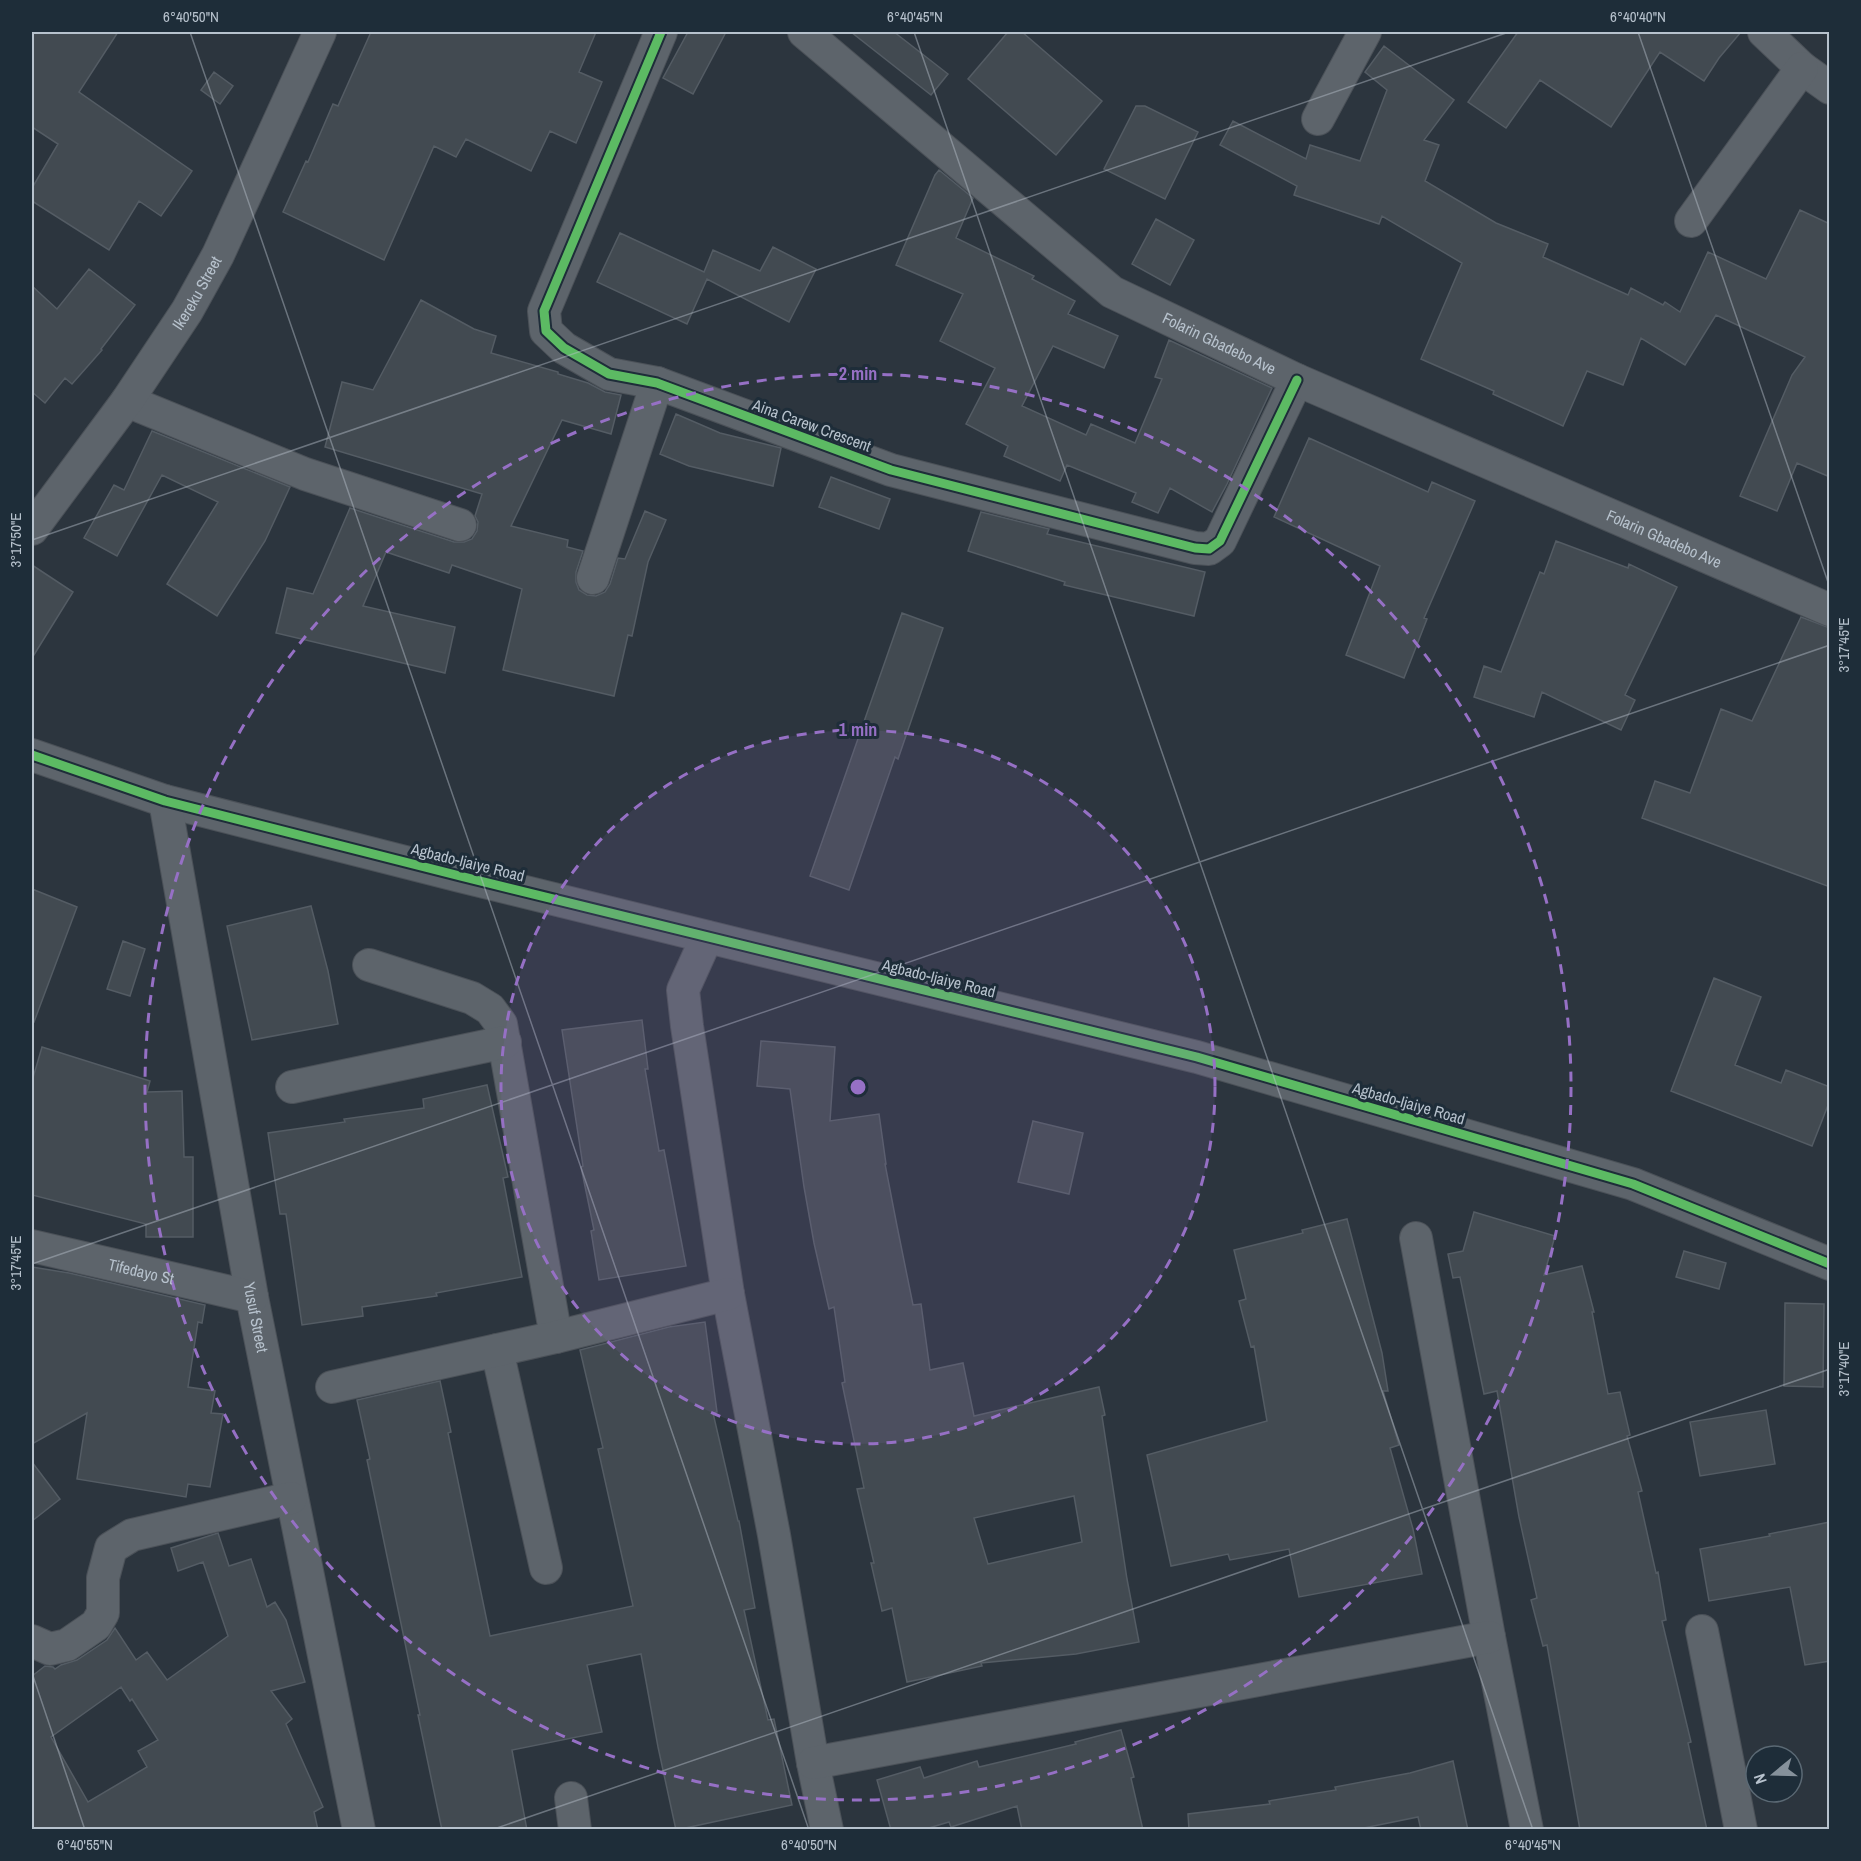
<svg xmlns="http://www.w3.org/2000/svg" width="1861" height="1861" viewBox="0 0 1861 1861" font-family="'Archivo Narrow',sans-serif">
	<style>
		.building { fill: #424a51; stroke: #545c64; stroke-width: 1.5; fill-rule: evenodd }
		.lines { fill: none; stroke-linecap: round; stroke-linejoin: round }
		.minor-casing { stroke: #4b5158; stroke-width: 34 }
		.minor { stroke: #5d646b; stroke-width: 32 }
		.cycleway-casing { stroke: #1e2d39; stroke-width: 13 }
		.cycleway { stroke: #5cba63; stroke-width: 9 }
		.ticks { fill: none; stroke: #b7c2cd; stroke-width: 1.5; stroke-opacity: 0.45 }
		.ring { fill: none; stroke: #9670c5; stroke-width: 3; stroke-dasharray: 10 8 }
		.labels { text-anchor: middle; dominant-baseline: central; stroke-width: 6; stroke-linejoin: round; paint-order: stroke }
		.street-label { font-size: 16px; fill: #b7c2cd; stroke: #1e2d39 }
		.centre { fill: #9670c5; stroke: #1e2d39; stroke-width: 3 }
		.ring-label { font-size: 18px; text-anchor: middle; font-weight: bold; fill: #9670c5; stroke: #1e2d39; stroke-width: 6; stroke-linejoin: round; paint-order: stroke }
		.neatline { fill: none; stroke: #b7c2cd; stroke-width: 2 }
		.ticks-label { font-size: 15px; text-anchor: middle; fill: #b7c2cd }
	</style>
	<rect width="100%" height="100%" fill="#2c353e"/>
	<path class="building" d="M 32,32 L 118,32 L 79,92 L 192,171 L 161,216 L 139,201 L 109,250 L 32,201 L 32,188 L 58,144 L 32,127 Z
		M 371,32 L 596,32 L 579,72 L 602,82 L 576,143 L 550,131 L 531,171 L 466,139 L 456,157 L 434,146 L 384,260 L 283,212 L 306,161 L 308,162 L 333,104 L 338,106 Z
		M 688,32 L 726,32 L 693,94 L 663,78 Z
		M 851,32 L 894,32 L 948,74 L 931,95 Z
		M 1008,32 L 1022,32 L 1102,101 L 1056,155 L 968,79 Z
		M 1518,32 L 1741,32 L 1719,58 L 1704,81 L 1660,52 L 1611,127 L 1540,80 L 1506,128 L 1468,102 Z
		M 1384,46 L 1454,100 L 1424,140 L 1439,145 L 1425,181 L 1496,223 L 1548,244 L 1543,257 L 1628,295 L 1631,288 L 1663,305 L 1665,302 L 1680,312 L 1708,252 L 1766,279 L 1800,210 L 1830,224 L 1830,477 L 1797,463 L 1777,511 L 1740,496 L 1792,375 L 1805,357 L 1716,315 L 1685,365 L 1641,338 L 1623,385 L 1587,371 L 1563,426 L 1493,394 L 1494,391 L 1421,359 L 1462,263 L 1382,216 L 1379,224 L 1294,195 L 1297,186 L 1220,145 L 1233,121 L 1306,159 L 1310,145 L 1360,161 L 1387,90 L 1365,72 Z
		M 214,72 L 233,86 L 220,104 L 201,90 Z
		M 1136,106 L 1145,106 L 1198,132 L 1165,199 L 1104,169 Z
		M 939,170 L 973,198 L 956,238 L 1034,276 L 1032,279 L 1075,301 L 1068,314 L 1118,336 L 1104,368 L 1053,346 L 1022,406 L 1086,435 L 1091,424 L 1135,443 L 1162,379 L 1155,377 L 1169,340 L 1272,388 L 1227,484 L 1212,512 L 1170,488 L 1158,513 L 1132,502 L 1136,493 L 1067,465 L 1060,481 L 1004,456 L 1008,446 L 966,424 L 995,368 L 940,341 L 963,294 L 896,265 L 935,175 Z
		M 1156,219 L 1194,240 L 1170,285 L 1132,264 Z
		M 620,233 L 704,272 L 713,250 L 760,271 L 773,247 L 816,269 L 789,322 L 707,279 L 687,324 L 597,282 Z
		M 89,269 L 135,305 L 101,349 L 102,350 L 72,384 L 65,378 L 45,403 L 32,392 L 32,286 L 57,309 Z
		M 421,300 L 474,329 L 496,336 L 491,353 L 558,372 L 558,374 L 588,383 L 605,392 L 621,395 L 611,434 L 562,420 L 511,526 L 568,540 L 567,547 L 583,551 L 576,572 L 576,582 L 579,590 L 587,595 L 596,596 L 605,592 L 610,584 L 618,558 L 625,559 L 645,511 L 666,520 L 648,562 L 632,636 L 628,635 L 614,696 L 503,670 L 522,589 L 452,565 L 449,573 L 386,552 L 363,606 L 455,627 L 445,673 L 276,633 L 287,588 L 313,594 L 350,508 L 454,542 L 464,542 L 472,539 L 477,531 L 478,522 L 475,516 L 482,494 L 325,447 L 342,382 L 373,390 Z
		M 676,414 L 720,433 L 781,448 L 773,486 L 689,466 L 660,454 Z
		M 152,431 L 290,487 L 265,541 L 217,616 L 167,584 L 218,502 L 162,475 L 117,556 L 84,538 L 114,485 L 124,490 Z
		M 1309,438 L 1428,492 L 1432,482 L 1475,501 L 1424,618 L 1427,619 L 1404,678 L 1346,655 L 1380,566 L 1274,517 Z
		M 831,477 L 890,499 L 879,529 L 819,507 Z
		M 981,512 L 1049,529 L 1047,534 L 1205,572 L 1194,616 L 1064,585 L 1065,582 L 968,551 Z
		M 1556,541 L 1628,568 L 1629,564 L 1677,587 L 1625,695 L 1635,700 L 1621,730 L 1542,692 L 1534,717 L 1474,697 L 1484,666 L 1501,672 L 1540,572 L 1544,574 Z
		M 32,565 L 73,592 L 32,658 Z
		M 902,613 L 943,628 L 898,759 L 895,757 L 849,890 L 810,876 Z
		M 1801,617 L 1830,628 L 1830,887 L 1642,818 L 1655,781 L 1690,793 L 1721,709 L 1752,721 Z
		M 32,889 L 77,907 L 34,1022 L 32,1021 Z
		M 311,906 L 328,971 L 338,1024 L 252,1040 L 227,926 Z
		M 123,941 L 145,949 L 130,996 L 107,989 Z
		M 1714,978 L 1761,997 L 1735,1065 L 1781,1083 L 1786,1070 L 1830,1087 L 1830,1100 L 1812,1146 L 1671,1091 Z
		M 642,1020 L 648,1069 L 645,1069 L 659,1151 L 664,1150 L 686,1266 L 599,1280 L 591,1231 L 594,1230 L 581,1167 L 583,1166 L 562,1030 Z
		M 761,1041 L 835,1047 L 830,1121 L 879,1114 L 886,1164 L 885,1164 L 897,1226 L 913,1305 L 921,1304 L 930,1370 L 963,1363 L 974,1416 L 1099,1387 L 1105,1415 L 1102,1416 L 1127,1579 L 1139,1642 L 1076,1654 L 981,1663 L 982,1666 L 907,1682 L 892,1608 L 882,1611 L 871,1563 L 874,1563 L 857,1489 L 864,1488 L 842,1383 L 845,1382 L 834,1307 L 829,1309 L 814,1243 L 804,1187 L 790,1089 L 757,1086 ZM 1074,1496 L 1082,1542 L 988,1564 L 974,1518 Z
		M 42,1047 L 150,1081 L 147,1092 L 182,1091 L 184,1157 L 193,1157 L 193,1237 L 146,1237 L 146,1224 L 32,1195 L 32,1081 Z
		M 487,1085 L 508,1177 L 503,1178 L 522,1277 L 436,1293 L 437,1296 L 362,1307 L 363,1316 L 302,1325 L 286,1214 L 280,1214 L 268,1133 L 345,1122 L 344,1119 L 424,1108 L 423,1099 Z
		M 1033,1121 L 1083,1133 L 1069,1194 L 1018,1182 Z
		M 1474,1212 L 1555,1236 L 1544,1275 L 1582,1266 L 1594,1312 L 1592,1312 L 1608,1394 L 1620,1392 L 1630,1435 L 1627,1436 L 1642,1491 L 1638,1492 L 1656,1573 L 1658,1572 L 1666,1620 L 1662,1621 L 1691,1742 L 1688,1743 L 1707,1830 L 1580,1830 L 1547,1645 L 1543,1646 L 1531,1600 L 1537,1598 L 1519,1517 L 1497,1391 L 1484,1394 L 1460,1277 L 1453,1278 L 1448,1254 L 1463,1251 Z
		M 1347,1219 L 1382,1353 L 1388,1391 L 1383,1391 L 1399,1445 L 1390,1448 L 1413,1529 L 1422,1574 L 1299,1597 L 1289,1549 L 1230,1560 L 1228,1554 L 1171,1566 L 1147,1455 L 1267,1421 L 1254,1346 L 1251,1347 L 1239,1301 L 1246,1299 L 1234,1250 L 1303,1233 L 1302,1230 Z
		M 1684,1251 L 1726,1263 L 1719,1289 L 1676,1277 Z
		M 32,1267 L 69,1273 L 205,1305 L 202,1323 L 198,1322 L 188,1387 L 215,1391 L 211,1413 L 223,1414 L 210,1487 L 188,1484 L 186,1497 L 77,1479 L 87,1413 L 32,1444 Z
		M 1785,1303 L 1824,1304 L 1823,1387 L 1784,1386 Z
		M 705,1322 L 717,1412 L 713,1413 L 738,1521 L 739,1521 L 755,1608 L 744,1610 L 768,1720 L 774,1719 L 792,1805 L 676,1830 L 658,1747 L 641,1654 L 587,1665 L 602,1732 L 512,1750 L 527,1830 L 442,1830 L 418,1715 L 420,1715 L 367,1460 L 370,1459 L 357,1400 L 440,1381 L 451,1432 L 448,1433 L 490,1636 L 633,1606 L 598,1449 L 603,1448 L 580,1350 L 669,1327 Z
		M 1766,1410 L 1775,1464 L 1700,1476 L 1690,1422 Z
		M 32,1462 L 60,1499 L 32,1521 Z
		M 1830,1522 L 1830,1661 L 1805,1665 L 1790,1587 L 1709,1601 L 1700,1549 L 1770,1536 L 1769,1534 Z
		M 218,1533 L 229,1566 L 251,1559 L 267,1607 L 275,1602 L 286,1620 L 305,1682 L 271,1691 L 292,1719 L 286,1724 L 323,1807 L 314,1812 L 318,1830 L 32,1830 L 32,1676 L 45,1666 L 53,1667 L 55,1669 L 61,1665 L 77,1660 L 107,1640 L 115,1628 L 136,1660 L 147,1652 L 167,1680 L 228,1636 L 203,1562 L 178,1571 L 171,1548 ZM 121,1687 L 130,1701 L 132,1699 L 158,1740 L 138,1751 L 147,1767 L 88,1802 L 51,1737 Z
		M 1121,1730 L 1134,1777 L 1131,1778 L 1143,1830 L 1022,1830 L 1017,1806 L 951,1827 L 949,1822 L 922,1830 L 891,1830 L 877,1780 L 920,1767 L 924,1778 L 977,1761 L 979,1767 L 1076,1744 L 1075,1742 Z
		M 1453,1761 L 1468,1830 L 1421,1830 L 1418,1817 L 1354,1830 L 1189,1830 L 1188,1814 L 1270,1804 L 1269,1801 L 1336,1790 L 1335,1787 L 1410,1773 Z"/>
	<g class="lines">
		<g class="minor-casing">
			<g id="minor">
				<path d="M 661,32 L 544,311 L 546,331 L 564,348 L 609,374 L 657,383 L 891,470 L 1195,548 L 1209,549 L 1220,541 L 1297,380"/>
				<path id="s1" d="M 804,32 L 1112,292 L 1297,380 L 1830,610"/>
				<path d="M 1764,32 L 1802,68 L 1830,88"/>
				<path d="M 1318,119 L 1365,32"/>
				<path d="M 1691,221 L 1802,68"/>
				<path d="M 127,401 L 305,474 L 460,525"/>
				<path id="s2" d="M 32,529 L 127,401 L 187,311 L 218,255 L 320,32"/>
				<path d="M 593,578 L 657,383"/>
				<path d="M 32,755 L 165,801 L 460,876 L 1197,1057 L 1633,1184 L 1830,1264"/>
				<path id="s3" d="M 165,801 L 252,1297 L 359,1830"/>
				<path d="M 707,937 L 683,990 L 687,1026 L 728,1294 L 774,1535 L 813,1763 L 827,1830"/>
				<path d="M 369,965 L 472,998 L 490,1009 L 501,1024 L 556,1337"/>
				<path d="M 292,1087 L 505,1042"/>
				<path d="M 1416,1238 L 1489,1637 L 1527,1830"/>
				<path id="s4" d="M 32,1246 L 252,1297"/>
				<path d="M 497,1350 L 546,1568"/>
				<path d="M 332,1387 L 556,1337 L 728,1294"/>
				<path d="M 1702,1631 L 1741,1830"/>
				<path d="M 32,1641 L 50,1649 L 67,1645 L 96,1625 L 103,1613 L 103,1578 L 111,1548 L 132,1535 L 291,1498"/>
				<path d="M 813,1763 L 1489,1637"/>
				<path d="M 571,1798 L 575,1830"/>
			</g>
		</g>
		<use href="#minor" class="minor"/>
		<g class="cycleway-casing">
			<path id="cycleway" d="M 661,32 L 544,311 L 546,331 L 564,348 L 609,374 L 657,383 L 891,470 L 1195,548 L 1209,549 L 1220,541 L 1297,380
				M 32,755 L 165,801 L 460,876 L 1197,1057 L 1633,1184 L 1830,1264"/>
		</g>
		<use href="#cycleway" class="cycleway"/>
	</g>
	<path class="ticks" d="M 190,32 L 809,1830M 914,32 L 1533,1830M 1638,32 L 1830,588M 32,540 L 1509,32M 32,1264 L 1830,645M 32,1673 L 85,1830M 491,1830 L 1830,1369"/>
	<circle cx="858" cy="1087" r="357" fill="#9670c5" fill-opacity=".12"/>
	<g class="ring">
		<circle cx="858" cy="1087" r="357"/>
		<circle cx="858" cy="1087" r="713"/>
	</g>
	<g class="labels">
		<g class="street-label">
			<text stroke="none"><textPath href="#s2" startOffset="288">Ikereku Street</textPath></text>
			<text stroke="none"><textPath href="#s1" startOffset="522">Folarin Gbadebo Ave</textPath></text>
			<text transform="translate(812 425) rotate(20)">Aina Carew Crescent</text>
			<text stroke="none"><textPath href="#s1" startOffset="1008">Folarin Gbadebo Ave</textPath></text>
			<text transform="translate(468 862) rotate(14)">Agbado-Ijaiye Road</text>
			<text transform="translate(939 978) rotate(14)">Agbado-Ijaiye Road</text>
			<text transform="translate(1409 1103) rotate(16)">Agbado-Ijaiye Road</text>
			<text stroke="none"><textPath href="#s4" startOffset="112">Tifedayo St</textPath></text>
			<text stroke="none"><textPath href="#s3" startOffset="524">Yusuf Street</textPath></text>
		</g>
	</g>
	<circle cx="858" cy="1087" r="9" class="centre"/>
	<g class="ring-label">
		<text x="858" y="380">2 min</text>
		<text x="858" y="736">1 min</text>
	</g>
	<rect width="1861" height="1861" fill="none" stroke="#1e2d39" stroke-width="66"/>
	<g transform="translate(1774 1774) rotate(251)"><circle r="28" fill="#1e2d39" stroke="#5b6974" stroke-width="1.5"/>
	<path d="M0-4.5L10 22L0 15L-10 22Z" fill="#86919b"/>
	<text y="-9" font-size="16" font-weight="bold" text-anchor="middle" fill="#b7c2cd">N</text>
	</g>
	<rect x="33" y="33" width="1795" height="1795" class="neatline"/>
	<g class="ticks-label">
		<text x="191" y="22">6°40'50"N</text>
		<text x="915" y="22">6°40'45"N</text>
		<text x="1638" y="22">6°40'40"N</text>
		<text transform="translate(16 540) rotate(-90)" y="5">3°17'50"E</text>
		<text transform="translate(1844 645) rotate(-90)" y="5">3°17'45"E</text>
		<text transform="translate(16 1263) rotate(-90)" y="5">3°17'45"E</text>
		<text transform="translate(1844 1369) rotate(-90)" y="5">3°17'40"E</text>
		<text x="85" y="1850">6°40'55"N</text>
		<text x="809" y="1850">6°40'50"N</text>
		<text x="1533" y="1850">6°40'45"N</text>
	</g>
</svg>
